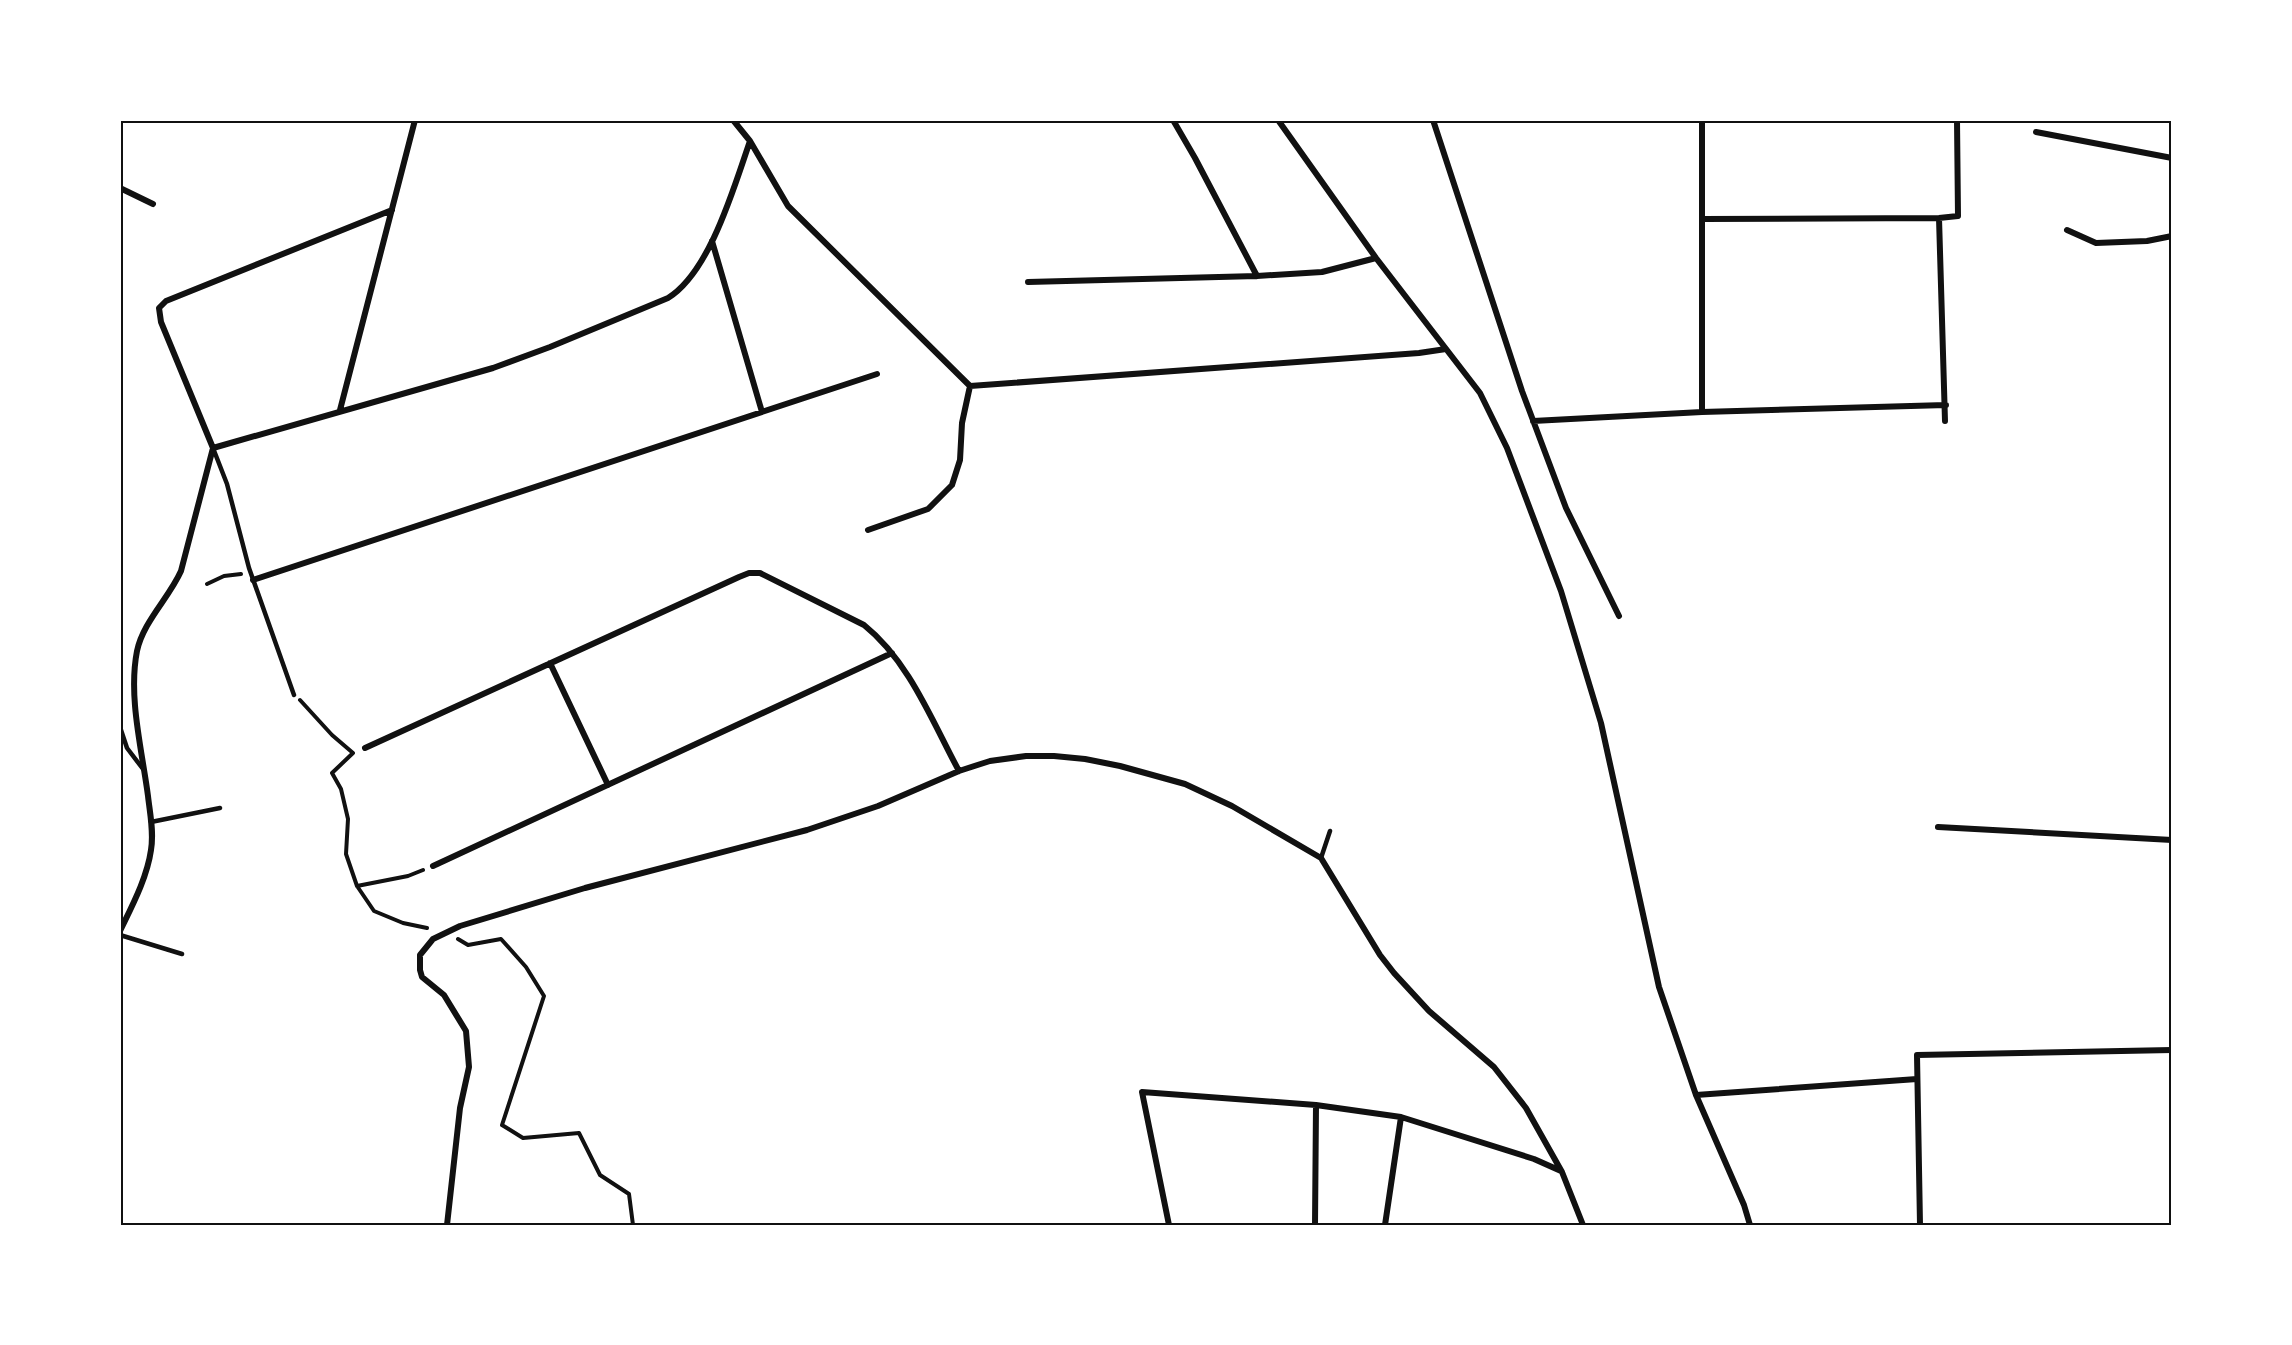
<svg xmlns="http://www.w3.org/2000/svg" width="2292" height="1345" viewBox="0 0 2292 1345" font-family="Helvetica,sans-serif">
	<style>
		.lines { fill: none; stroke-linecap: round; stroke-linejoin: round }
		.path { stroke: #111; stroke-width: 4 }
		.service { stroke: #111; stroke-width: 4.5 }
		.minor { stroke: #111; stroke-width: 6 }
		.neatline { fill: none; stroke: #111; stroke-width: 2 }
	</style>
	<rect width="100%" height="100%" fill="#fff"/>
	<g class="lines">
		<path class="path" d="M 207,584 L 224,576 L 241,574
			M 300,700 L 332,735 L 353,753 L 332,773 L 341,789 L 348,819 L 346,854 L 357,886 L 374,911 L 403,923 L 427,928
			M 357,886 L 408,876 L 423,870
			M 458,939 L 468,945 L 501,939 L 526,967 L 544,996 L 502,1125 L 523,1138 L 579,1133 L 600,1175 L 629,1194 L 633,1225"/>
		<path class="service" d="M 213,448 L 227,484 L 249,568 L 294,695
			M 120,727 L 127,748 L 143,769
			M 151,822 L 220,808
			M 1321,858 L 1330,831
			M 120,935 L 182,954"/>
		<path class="minor" d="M 733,120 L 750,141 L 788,206 L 970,386
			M 1173,120 L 1195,158 L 1257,276
			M 1278,120 L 1376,258 L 1480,393 L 1507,448 L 1561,591 L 1601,723 L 1659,987 L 1696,1095 L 1744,1205 L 1750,1225
			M 1433,120 L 1522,391 L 1566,508 L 1619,616
			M 1702,120 L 1702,412
			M 2036,132 L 2172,158
			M 120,188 L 153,204
			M 392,210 L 166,301 L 159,308 L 161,322 L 213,448 L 493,368 L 550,347 L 668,298 C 710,272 734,187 750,141
			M 1939,218 L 1945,421
			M 1703,219 L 1939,218 L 1958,216 L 1957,120
			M 2067,230 L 2096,243 L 2147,241 L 2172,236
			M 712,241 L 762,412
			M 1028,282 L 1257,276 L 1322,272 L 1376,258
			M 970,386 L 1419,353 L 1446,349
			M 340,410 L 415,120
			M 1533,421 L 1702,412 L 1946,405
			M 868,530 L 928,509 L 952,485 L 960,460 L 962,423 L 970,386
			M 253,580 L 877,374
			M 550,663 L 608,785
			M 365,748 L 739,577 L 749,573 L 760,573 L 864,625 C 909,661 932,721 959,771
			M 1938,827 L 2172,840
			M 433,866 L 892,653
			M 120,931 C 132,906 147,878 151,850 C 154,832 150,814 148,796 C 142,750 128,697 137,651 C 143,622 169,598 181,571 L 213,448
			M 1696,1095 L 1917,1079
			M 447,1225 L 460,1108 L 469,1067 L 466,1031 L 444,995 L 422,977 L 420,970 L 420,955 L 433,939 L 460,926 L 585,888 L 807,830 L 878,806 L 959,771 L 990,761 L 1026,756 L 1054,756 L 1085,759 L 1120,766 L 1185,784 L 1232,806 L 1321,858 L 1380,955 L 1394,973 L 1429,1011 L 1494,1067 L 1526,1108 L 1562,1172 L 1583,1225
			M 1169,1225 L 1142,1092 L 1316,1105 L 1401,1117 L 1534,1159 L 1561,1171
			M 1315,1225 L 1316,1105
			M 1385,1225 L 1401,1117
			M 1920,1225 L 1917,1055 L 2172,1050"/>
	</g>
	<rect width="2292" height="1345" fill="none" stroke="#ffffff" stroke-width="243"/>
	<rect x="122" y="122" width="2048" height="1102" class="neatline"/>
</svg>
